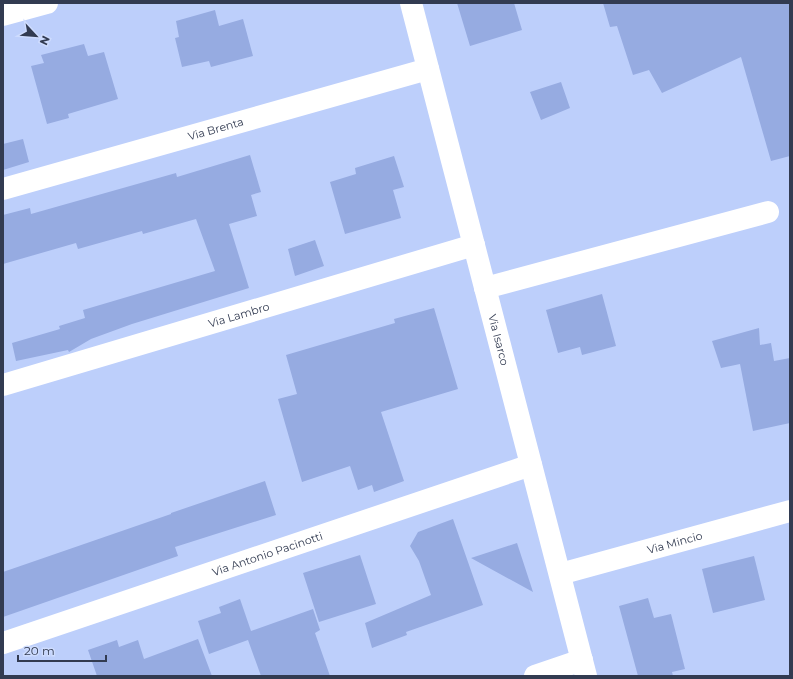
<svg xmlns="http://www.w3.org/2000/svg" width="793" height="679" viewBox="0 0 793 679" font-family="Montserrat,sans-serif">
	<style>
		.building { fill: #96abe1 }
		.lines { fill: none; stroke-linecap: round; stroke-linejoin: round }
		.minor { stroke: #fff; stroke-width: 22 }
		.labels { text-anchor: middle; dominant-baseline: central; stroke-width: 3; stroke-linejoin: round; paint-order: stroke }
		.street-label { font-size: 11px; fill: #323b51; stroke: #cedcfe }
	</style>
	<rect width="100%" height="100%" fill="#bdcffb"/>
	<path class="building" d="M 457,3 L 514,3 L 522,30 L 470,46 Z
		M 603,3 L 790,3 L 790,156 L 771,161 L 741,57 L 662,93 L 649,70 L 633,75 L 617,26 L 610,27 Z
		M 215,10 L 219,26 L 243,19 L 253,56 L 211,67 L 209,61 L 182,67 L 175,38 L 179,37 L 176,21 Z
		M 84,44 L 88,56 L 104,52 L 118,99 L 68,114 L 69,118 L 47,124 L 31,66 L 44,63 L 41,55 Z
		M 561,82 L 570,108 L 541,120 L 530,92 Z
		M 23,139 L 29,162 L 3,170 L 3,144 Z
		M 250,155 L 261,192 L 251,195 L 257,216 L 229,224 L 249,288 L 132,324 L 91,339 L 69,352 L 68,350 L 16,361 L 12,343 L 60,329 L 59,326 L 85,318 L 83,310 L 215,271 L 196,219 L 143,234 L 142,231 L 78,249 L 76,243 L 3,264 L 3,215 L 30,208 L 31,214 L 176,173 L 177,177 Z
		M 394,156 L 404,187 L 393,190 L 401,218 L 345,234 L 330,182 L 356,174 L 355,168 Z
		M 315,240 L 324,266 L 295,276 L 288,249 Z
		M 602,294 L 616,346 L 582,355 L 580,347 L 558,353 L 546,310 Z
		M 434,308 L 458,389 L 381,412 L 404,481 L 374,492 L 372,485 L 358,490 L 350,466 L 302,482 L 278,399 L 297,394 L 286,355 L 395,323 L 394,319 Z
		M 759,328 L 760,345 L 771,343 L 774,361 L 790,358 L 790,423 L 753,431 L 740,364 L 721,368 L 712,341 Z
		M 265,481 L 276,515 L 175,547 L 178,556 L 3,617 L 3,572 L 171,514 L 171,513 Z
		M 453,519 L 483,605 L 406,632 L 407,635 L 372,648 L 365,623 L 431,595 L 419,561 L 410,546 L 418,532 Z
		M 517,543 L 533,592 L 471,558 Z
		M 360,555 L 376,604 L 319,622 L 303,573 Z
		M 754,556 L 765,600 L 713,613 L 702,569 Z
		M 648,598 L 654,618 L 671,614 L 685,669 L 672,672 L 673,676 L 638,676 L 619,606 Z
		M 240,599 L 251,631 L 313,609 L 320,630 L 315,633 L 330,676 L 261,676 L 248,640 L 209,654 L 198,621 L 221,613 L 219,607 Z
		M 198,639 L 212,676 L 97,676 L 88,650 L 117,640 L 119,647 L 138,640 L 144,659 Z"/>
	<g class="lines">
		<g class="minor">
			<path id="s1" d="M 411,3 L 586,676"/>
			<path d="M 3,15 L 47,3"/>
			<path id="s2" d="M 3,189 L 428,69"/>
			<path d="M 485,288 L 768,212"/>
			<path id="s3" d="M 3,385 L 474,245"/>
			<path id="s4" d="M 560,574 L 790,511"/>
			<path id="s5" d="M 3,643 L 531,465"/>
			<path d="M 535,676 L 582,660"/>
		</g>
	</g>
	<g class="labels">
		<g class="street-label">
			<text stroke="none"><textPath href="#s2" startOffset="221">Via Brenta</textPath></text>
			<text stroke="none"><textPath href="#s3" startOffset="246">Via Lambro</textPath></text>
			<text stroke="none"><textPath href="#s1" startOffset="348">Via Isarco</textPath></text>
			<text stroke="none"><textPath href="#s4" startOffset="119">Via Mincio</textPath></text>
			<text stroke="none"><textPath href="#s5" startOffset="279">Via Antonio Pacinotti</textPath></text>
		</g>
	</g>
	<rect width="793" height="679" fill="none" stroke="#323b51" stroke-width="8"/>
	<g transform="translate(36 36) rotate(116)" stroke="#cedcfe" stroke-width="3" paint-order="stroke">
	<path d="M0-3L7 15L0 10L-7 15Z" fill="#323b51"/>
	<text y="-6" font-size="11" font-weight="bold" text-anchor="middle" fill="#323b51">N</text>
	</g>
	<path d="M18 655v6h88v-6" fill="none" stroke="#323b51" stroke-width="2"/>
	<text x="24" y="655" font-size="12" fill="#323b51" stroke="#cedcfe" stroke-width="3" paint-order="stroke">20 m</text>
</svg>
